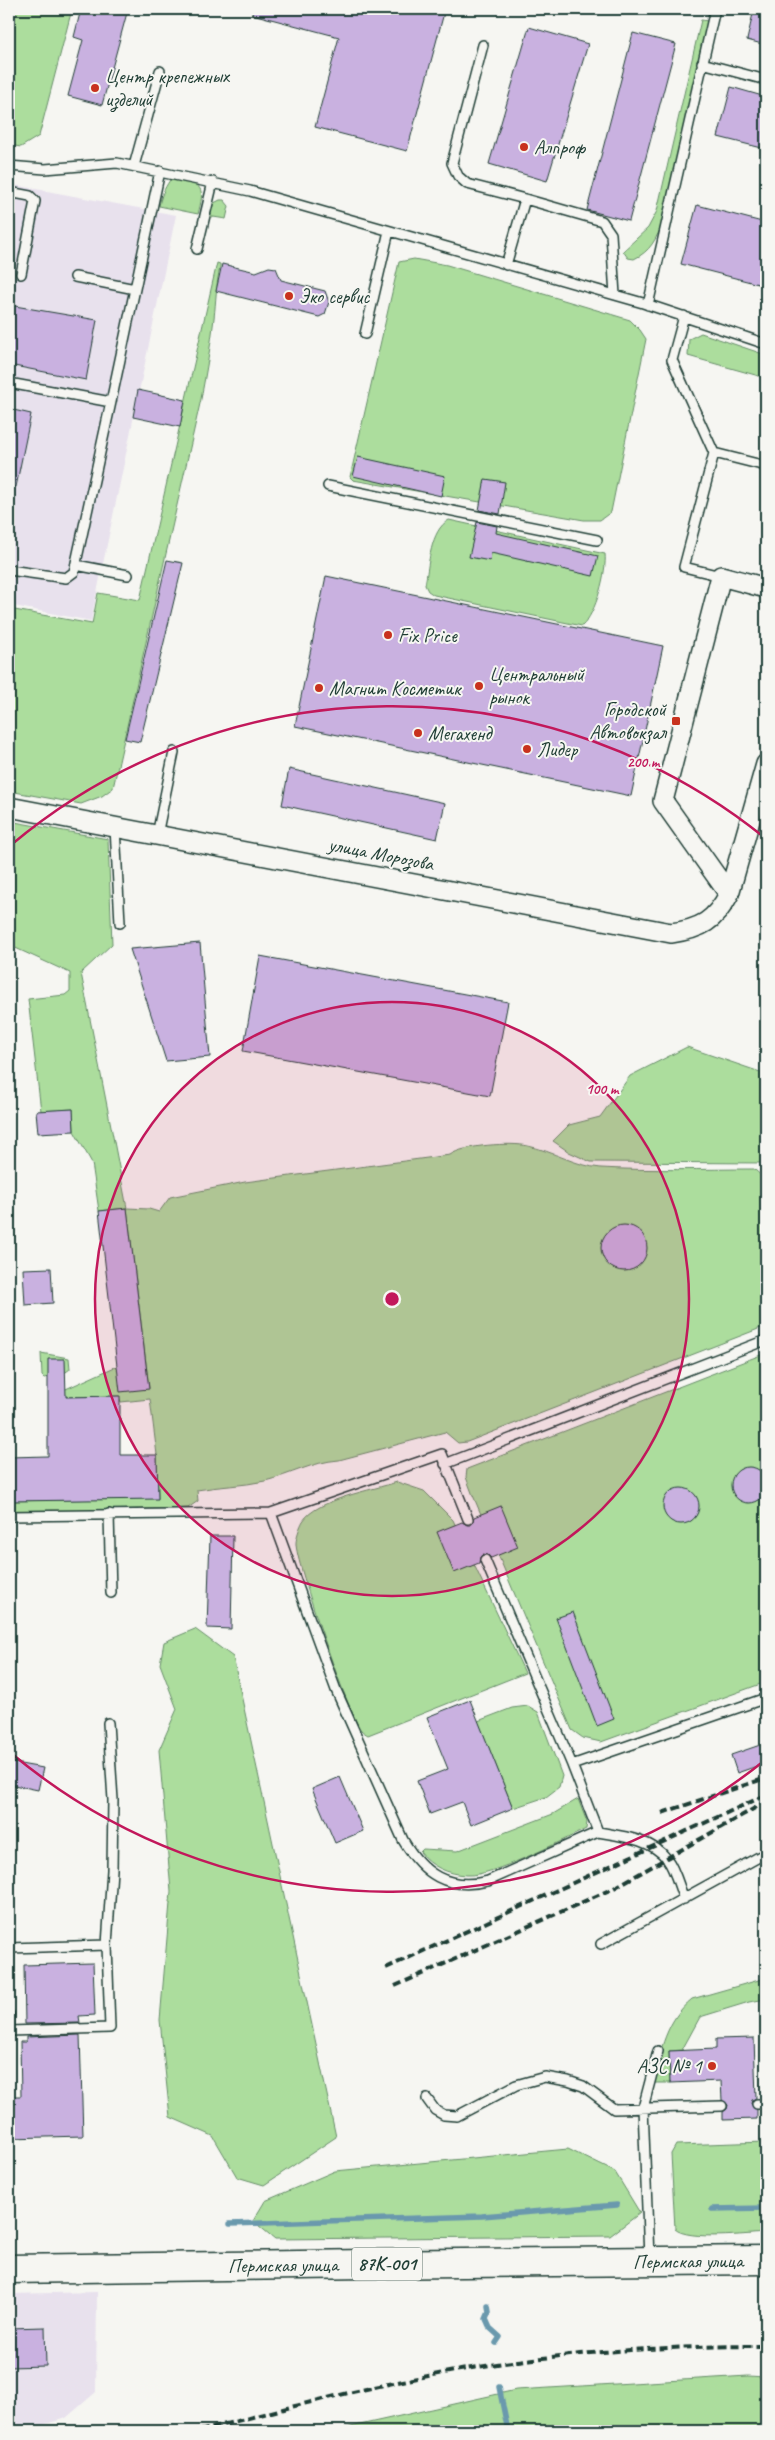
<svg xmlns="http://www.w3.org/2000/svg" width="775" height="2440" viewBox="0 0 775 2440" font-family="Caveat,sans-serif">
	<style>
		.built { fill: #e8e1ed }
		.green { fill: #acdd9d; stroke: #668d68 }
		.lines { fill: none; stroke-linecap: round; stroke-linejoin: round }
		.stream { stroke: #6b99ad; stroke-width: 5.5 }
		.building { fill: #c9b1e0; stroke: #1f3d34 }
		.lane-casing { stroke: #1f3d34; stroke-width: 12 }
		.street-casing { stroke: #1f3d34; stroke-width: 22 }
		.primary-casing { stroke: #1f3d34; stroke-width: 31 }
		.lane { stroke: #f6f6f2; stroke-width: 9 }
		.street { stroke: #f6f6f2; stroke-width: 19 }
		.primary { stroke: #f6f6f2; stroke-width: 28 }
		.rail { stroke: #1f3d34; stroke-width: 4; stroke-dasharray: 8 4; stroke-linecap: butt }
		.ring { fill: none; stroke: #c2185b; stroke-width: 2.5 }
		.poi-dot { fill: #c8321e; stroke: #f6f6f2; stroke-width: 2 }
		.labels { text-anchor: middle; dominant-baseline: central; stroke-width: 4; stroke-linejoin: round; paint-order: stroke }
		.shield { fill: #f6f6f2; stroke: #60746d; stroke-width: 1 }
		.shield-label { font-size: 19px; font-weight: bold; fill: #1f3d34 }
		.poi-label { font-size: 20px; fill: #1f3d34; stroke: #f6f6f2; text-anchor: start }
		.street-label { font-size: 20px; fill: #1f3d34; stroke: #f6f6f2 }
		.centre { fill: #c2185b; stroke: #f6f6f2; stroke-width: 2.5 }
		.ring-label { font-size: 15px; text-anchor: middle; font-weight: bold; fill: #c2185b; stroke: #f6f6f2; stroke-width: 4; stroke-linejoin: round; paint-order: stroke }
	</style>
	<rect width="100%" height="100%" fill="#f6f6f2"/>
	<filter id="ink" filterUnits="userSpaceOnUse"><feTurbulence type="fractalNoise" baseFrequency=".02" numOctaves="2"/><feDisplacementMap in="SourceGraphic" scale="10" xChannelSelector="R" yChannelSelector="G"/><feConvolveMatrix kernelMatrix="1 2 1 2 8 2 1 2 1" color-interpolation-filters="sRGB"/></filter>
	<g filter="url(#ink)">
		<path class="built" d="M 9,184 L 176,215 L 91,621 L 9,605 Z
			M 97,2292 L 96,2392 L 66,2418 L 26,2430 L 9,2431 L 9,2294 Z"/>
		<path class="green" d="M 9,9 L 72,9 L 39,136 L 21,147 L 9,145 Z
			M 701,20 L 708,21 L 663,222 C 656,239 651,251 634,259 L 628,258 L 623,251 L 648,228 L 657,211 Z
			M 178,178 C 203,185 205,188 198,214 L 159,206 C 161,196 164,189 170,180 Z
			M 220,200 L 224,200 L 229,206 L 226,219 L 207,216 L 210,205 Z
			M 414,259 L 447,265 L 630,320 L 640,330 L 646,339 L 611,512 L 600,520 L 584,520 L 353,480 L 350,477 L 399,262 Z
			M 217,263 L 220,264 L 220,267 C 216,285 216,301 214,318 C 211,345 206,372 201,399 L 113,788 L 102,796 L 81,804 L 9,791 L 9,609 L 92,624 L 98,593 L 140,600 Z
			M 701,333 L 766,355 L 766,378 L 688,356 L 689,339 Z
			M 449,520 L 605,554 C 607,571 596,614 582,626 L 434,595 L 428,591 L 425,585 C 429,565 430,530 449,520 Z
			M 9,821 L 108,839 L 112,944 L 81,973 L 127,1208 L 149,1209 L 159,1212 L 170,1197 L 245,1182 L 450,1155 C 463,1145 512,1142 528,1146 C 553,1151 575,1166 601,1168 C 652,1171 703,1169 754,1169 L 766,1180 L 766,1326 L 467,1442 L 458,1443 L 445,1432 L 339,1460 C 312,1462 290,1475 265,1481 C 242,1486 219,1486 197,1490 L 198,1501 L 188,1508 L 9,1512 L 9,1501 L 158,1498 L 157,1455 L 150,1399 L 121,1402 L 119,1396 L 48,1397 L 117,1366 L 149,1388 L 127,1208 L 99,1211 L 92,1163 L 74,1131 L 73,1109 L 41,1111 L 28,999 L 65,995 L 70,991 L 70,973 L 9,945 Z
			M 687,1047 L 766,1074 L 766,1163 L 591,1162 L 569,1152 L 553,1141 L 569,1125 L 600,1117 L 630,1076 Z
			M 41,1353 L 69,1358 L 70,1369 L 62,1375 L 44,1378 L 42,1376 Z
			M 766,1353 L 766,1682 L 601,1742 L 583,1738 L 572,1730 L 472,1493 L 466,1477 L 467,1469 Z
			M 397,1482 L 424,1491 L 453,1520 L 525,1673 L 368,1735 C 366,1734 363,1732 361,1730 C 350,1717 295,1562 296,1543 C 296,1538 300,1526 303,1521 C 317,1499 373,1490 397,1482 Z
			M 195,1629 L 233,1657 L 336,2137 L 264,2185 L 237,2177 L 213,2136 L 170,2117 L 160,2020 L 171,1891 L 159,1750 L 177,1709 L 160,1664 L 164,1642 Z
			M 528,1706 L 538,1712 L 562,1776 L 559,1787 L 546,1797 L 513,1808 L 478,1721 L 512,1708 Z
			M 578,1799 L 587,1822 L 586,1829 C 561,1841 491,1877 467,1875 C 448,1874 431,1867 420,1852 L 423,1849 L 457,1851 L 553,1814 Z
			M 766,1978 L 766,1999 L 749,2002 L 700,2017 L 682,2050 L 669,2051 L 670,2083 L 654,2083 L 653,2080 C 661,2050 666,2020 692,1999 Z
			M 766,2142 L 766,2233 C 748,2234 688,2241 675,2229 L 671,2154 L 676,2145 Z
			M 568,2149 L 615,2172 L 640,2213 L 610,2236 L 275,2239 L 253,2221 L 265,2201 L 335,2171 Z
			M 748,2376 L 766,2377 L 766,2431 L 333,2431 L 516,2390 Z"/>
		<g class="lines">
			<path class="stream" d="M 712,2209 L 766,2208
				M 230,2224 L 482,2216 L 617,2205
				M 488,2306 L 489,2312 L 486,2319 L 490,2328 L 500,2337 L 496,2343
				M 499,2387 L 508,2431"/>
		</g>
		<path class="building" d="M 81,9 L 128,9 L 102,105 L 68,96 L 83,40 L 74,37 Z
			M 253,9 L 445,9 L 407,151 L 315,127 L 339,37 L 252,14 Z
			M 754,9 L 766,9 L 766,45 L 747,40 Z
			M 529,27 L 588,44 L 547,181 L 489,164 Z
			M 633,33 L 676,44 L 629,221 L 587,210 Z
			M 731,87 L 766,97 L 766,149 L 718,137 Z
			M 697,205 L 766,223 L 766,286 L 681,264 Z
			M 222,264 L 256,272 L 269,267 L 276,268 L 281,280 L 325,291 L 329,302 L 325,314 L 319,317 L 216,291 Z
			M 9,305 L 97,320 L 86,380 L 9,365 Z
			M 138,390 L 185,400 L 180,427 L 133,417 Z
			M 9,409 L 31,414 L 16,487 L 9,486 Z
			M 358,457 L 445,476 L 441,496 L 353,476 Z
			M 485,479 L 505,482 L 500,514 L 479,510 Z
			M 477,522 L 497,526 L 496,533 L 598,556 L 593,576 L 491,553 L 490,561 L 469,557 Z
			M 167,560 L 183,563 L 140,742 L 125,739 Z
			M 326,576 L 663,646 L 631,796 L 295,726 Z
			M 289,769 L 445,803 L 437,839 L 282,805 Z
			M 200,943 L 210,1057 L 166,1061 L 130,949 Z
			M 260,956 L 508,1002 L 490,1096 L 243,1051 Z
			M 73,1109 L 74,1131 L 38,1133 L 36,1111 Z
			M 127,1208 L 149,1389 L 120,1392 L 99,1211 Z
			M601 1248a23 23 0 1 1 46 0a23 23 0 1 1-46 0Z
			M 51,1268 L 53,1303 L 25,1305 L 23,1269 Z
			M 48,1359 L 65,1359 L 66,1397 L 120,1396 L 120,1455 L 157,1455 L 158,1499 L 9,1501 L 9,1457 L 48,1456 Z
			M731 1485a18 18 0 1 1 36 0a18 18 0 1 1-36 0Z
			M663 1506a18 18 0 1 1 36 0a18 18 0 1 1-36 0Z
			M 501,1506 L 518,1547 L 491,1558 L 488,1555 L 483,1554 L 480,1557 L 479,1563 L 454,1573 L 437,1532 L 462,1522 L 467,1525 L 471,1525 L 474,1517 Z
			M 210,1536 L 233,1536 L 231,1629 L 207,1628 Z
			M 573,1612 L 614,1719 L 597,1726 L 556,1618 Z
			M 470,1700 L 513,1808 L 471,1825 L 462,1802 L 430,1814 L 417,1781 L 448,1769 L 427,1717 Z
			M 766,1743 L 766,1763 L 737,1773 L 731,1755 Z
			M 9,1762 L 43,1768 L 38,1790 L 9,1784 Z
			M 340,1777 L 363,1831 L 335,1843 L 312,1789 Z
			M 93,1963 L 95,2015 L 79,2016 L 80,2023 L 25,2024 L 24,1965 Z
			M 80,2035 L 83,2136 L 9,2138 L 9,2096 L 21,2096 L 20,2042 L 26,2042 L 26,2037 Z
			M 754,2038 L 756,2098 L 752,2100 L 751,2104 L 757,2110 L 757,2119 L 723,2120 L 723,2112 L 727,2109 L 728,2105 L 722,2100 L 721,2081 L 670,2083 L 669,2051 L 716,2049 L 716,2039 Z
			M 45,2327 L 46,2366 L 9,2367 L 9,2328 Z"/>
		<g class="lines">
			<g class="lane-casing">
				<path id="lane" d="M 483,45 L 452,163 L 458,176 L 467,184 L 525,199 L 506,265
					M 702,63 L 766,80
					M 9,166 L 45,169 L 117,163 L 250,191 L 643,303 L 766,344
					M 134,166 L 160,71
					M 9,192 L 30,196 L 35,201 L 21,274
					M 525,199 L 602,221 L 611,234 L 615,295
					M 197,249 L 213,182
					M 75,277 L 135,289
					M 648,305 L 715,9
					M 684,316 L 672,360 L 714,453 L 684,567 L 721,576
					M 365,334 L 389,231
					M 9,383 L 111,402 L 160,171
					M 714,453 L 766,466
					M 328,486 L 597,540
					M 76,565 L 128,575
					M 9,570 L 66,578 L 74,572 L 111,402
					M 115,827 L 120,923
					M 157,835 L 174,752
					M 445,1464 L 766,1340
					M 271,1513 L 336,1690 L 403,1840 C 423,1874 448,1891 488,1881 L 598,1832
					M 109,1514 L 111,1593
					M 9,1516 L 271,1513 L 442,1454 L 468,1519
					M 485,1560 L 572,1765 L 598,1832 C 621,1836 652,1839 667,1859 C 675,1869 679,1887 684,1899
					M 572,1765 L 766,1698
					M 601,1944 L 766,1853
					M 107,1945 L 112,1870 L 113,1800 L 108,1723
					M 9,1948 L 107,1945 L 110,2028 L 9,2031 L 9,2014
					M 427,2099 L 435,2110 L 444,2115 L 457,2116 L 516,2085 L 545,2077 L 568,2081 L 583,2086 L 614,2109 L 722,2106
					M 757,2104 L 766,2104
					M 649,2258 L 643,2108 L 658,2051"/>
			</g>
			<g class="street-casing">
				<path id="street" d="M 9,807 L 671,933 C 701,929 715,921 729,894 L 766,764
					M 729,894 L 663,801 L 721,576 L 766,588"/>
			</g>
			<g class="primary-casing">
				<g id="primary">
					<path id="s1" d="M 9,2269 C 261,2264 514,2263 766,2260"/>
				</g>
			</g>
			<use href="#lane" class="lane"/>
			<use href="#street" class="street"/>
			<use href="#primary" class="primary"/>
			<path class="rail" d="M 662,1813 L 766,1778
				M 386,1968 L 766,1795
				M 395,1986 L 614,1888 L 762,1804
				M 200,2431 C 296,2405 393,2380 491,2365 C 582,2351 674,2346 766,2346"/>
		</g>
	</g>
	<circle cx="392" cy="1299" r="297" fill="#c2185b" fill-opacity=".12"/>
	<g class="ring">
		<circle cx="392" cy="1299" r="297"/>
		<path d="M765 1760A593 593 0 0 1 11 1753M11 845A593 593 0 0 1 765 838"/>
	</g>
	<g class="poi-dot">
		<circle cx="95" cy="88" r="5"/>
		<circle cx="524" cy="147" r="5"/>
		<circle cx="289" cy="296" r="5"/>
		<circle cx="388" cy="635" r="5"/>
		<circle cx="479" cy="686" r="5"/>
		<circle cx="319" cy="688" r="5"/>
		<rect x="671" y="716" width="10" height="10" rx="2.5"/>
		<circle cx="418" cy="733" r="5"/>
		<circle cx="527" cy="749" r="5"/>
		<circle cx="712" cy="2066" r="5"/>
	</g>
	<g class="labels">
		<rect class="shield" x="352" y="2247.5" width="70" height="33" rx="4"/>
		<g class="shield-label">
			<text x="387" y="2264">87К-001</text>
		</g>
		<g class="poi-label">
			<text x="105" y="76">Центр крепежных<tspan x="105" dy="23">изделий</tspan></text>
			<text x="534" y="147">Алпроф</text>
			<text x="299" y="296">Эко сервис</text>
			<text x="398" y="635">Fix Price</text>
			<text x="489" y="674">Центральный<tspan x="489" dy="23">рынок</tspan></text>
			<text x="329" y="688">Магнит Косметик</text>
			<text x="666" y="709" text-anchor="end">Городской<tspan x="666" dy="23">Автовокзал</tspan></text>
			<text x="428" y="733">Мегахенд</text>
			<text x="537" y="749">Лидер</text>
			<text x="702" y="2066" text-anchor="end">АЗС № 1</text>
		</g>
		<g class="street-label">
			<text transform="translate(381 854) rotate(11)">улица Морозова</text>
			<text stroke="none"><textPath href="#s1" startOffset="679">Пермская улица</textPath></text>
			<text stroke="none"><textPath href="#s1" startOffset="274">Пермская улица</textPath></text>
		</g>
	</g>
	<circle cx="392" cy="1299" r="8" class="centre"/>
	<g class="ring-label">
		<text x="643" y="767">200 m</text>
		<text x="602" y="1094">100 m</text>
	</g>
	<rect width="775" height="2440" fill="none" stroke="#f6f6f2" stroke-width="30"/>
	<rect x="15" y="15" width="745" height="2410" fill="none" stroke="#1f3d34" stroke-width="2" filter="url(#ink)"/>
</svg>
